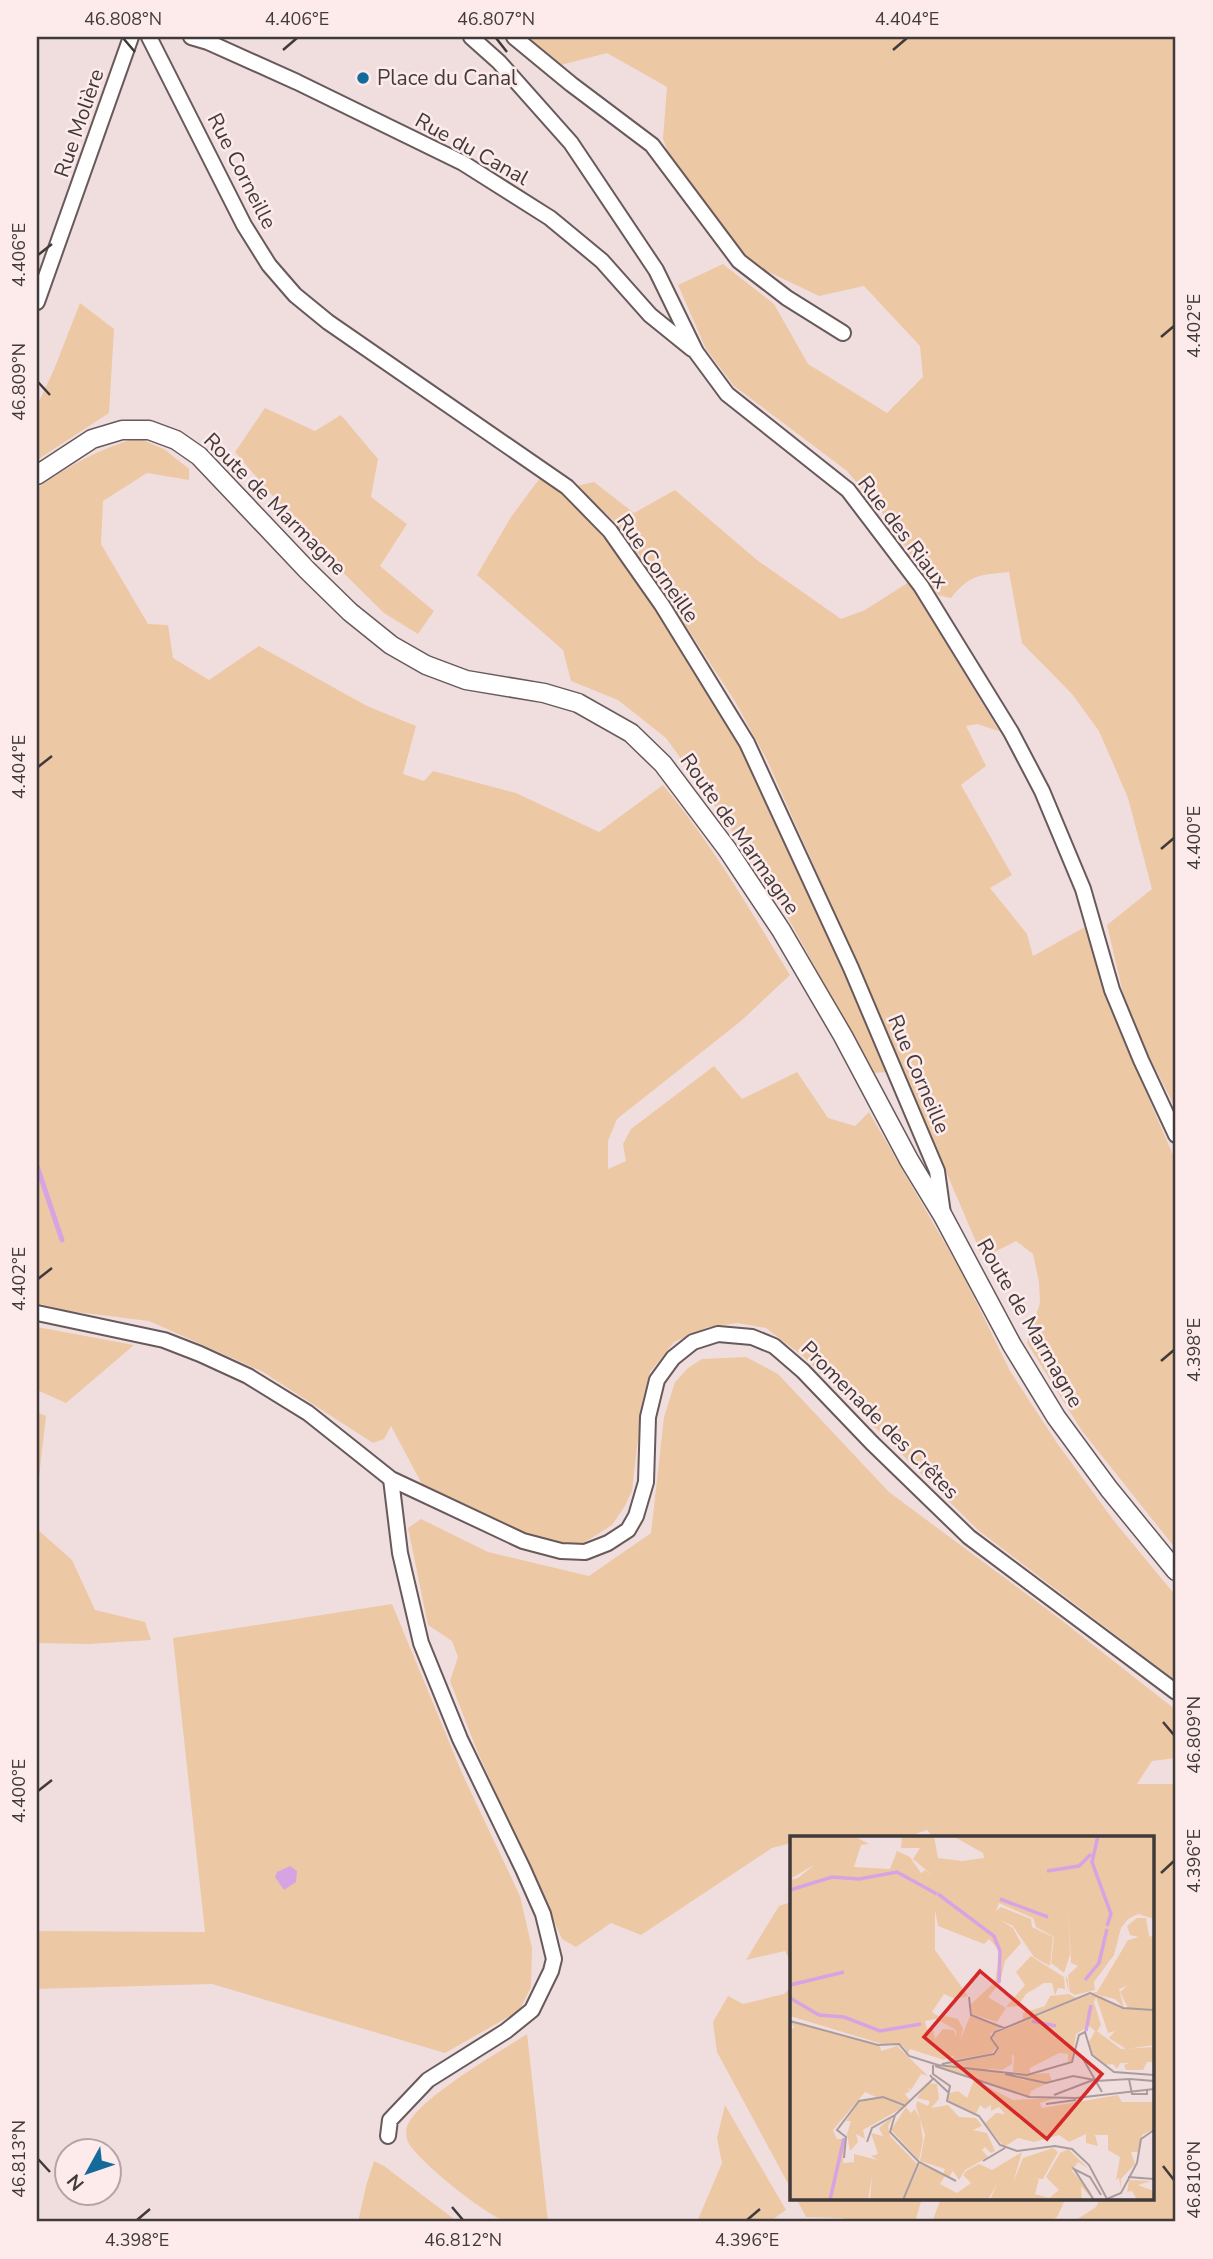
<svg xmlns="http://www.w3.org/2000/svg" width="1213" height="2259" viewBox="0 0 1213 2259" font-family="'Nunito Sans',sans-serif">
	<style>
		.green { fill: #edc8a4 }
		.water { fill: #d7a4e3 }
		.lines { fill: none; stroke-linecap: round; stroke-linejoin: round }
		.stream { stroke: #d7a4e3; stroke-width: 5 }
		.minor-casing { stroke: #68595a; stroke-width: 18 }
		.tertiary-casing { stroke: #68595a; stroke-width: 21 }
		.minor { stroke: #fff; stroke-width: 14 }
		.tertiary { stroke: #fff; stroke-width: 18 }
		.ticks { fill: none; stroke: #413a3a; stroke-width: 2.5 }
		.poi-dot { fill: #136a9b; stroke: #fdebec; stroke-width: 2.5 }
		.labels { text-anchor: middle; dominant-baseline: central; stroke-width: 5; stroke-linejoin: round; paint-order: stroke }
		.poi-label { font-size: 21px; fill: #413a3a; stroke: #fdebec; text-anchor: start }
		.street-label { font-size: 21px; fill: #413a3a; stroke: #fdebec }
		.inset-river { fill: none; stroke: #d7a4e3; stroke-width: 3.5 }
		.inset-road { fill: none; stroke: #aa9c9d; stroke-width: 2 }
		.view { fill: #d62828; fill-opacity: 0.15; stroke: #d62828; stroke-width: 3.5 }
		.inset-edge { fill: none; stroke: #413a3a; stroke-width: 3.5 }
		.neatline { fill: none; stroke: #413a3a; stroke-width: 2.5 }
		.ticks-label { font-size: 18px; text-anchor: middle; fill: #413a3a }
	</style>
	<rect width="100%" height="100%" fill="#f0dedf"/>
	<path class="green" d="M 527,37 L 1176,37 L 1176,1109 L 1144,1047 L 1123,993 L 1107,925 L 1152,889 L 1128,798 L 1099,731 L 1072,694 L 1022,643 L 1009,572 C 980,575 970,574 951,598 L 938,595 L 881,511 L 847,471 L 734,386 L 706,349 L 678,285 L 723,264 L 774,304 L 808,364 L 887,413 L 923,377 L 920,346 L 864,286 L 819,296 L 744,260 L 674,168 L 663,139 L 667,87 L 607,53 L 561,65 Z
		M 80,303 L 114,329 L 109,413 L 37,460 L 37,406 L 55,367 Z
		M 265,408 L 315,431 L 341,415 L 378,459 L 371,497 L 407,524 L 380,566 L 434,611 L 418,634 L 384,613 L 313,543 L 235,452 Z
		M 138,438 L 164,449 L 189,469 L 189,480 L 147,473 L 103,501 L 101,544 L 148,624 L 168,625 L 173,658 L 209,680 L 259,646 L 367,706 L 416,726 L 403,774 L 424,781 L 433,771 L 516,793 L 599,832 L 663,785 C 712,844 750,910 790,975 L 741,1021 L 617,1119 L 608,1141 L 608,1169 L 626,1161 L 623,1144 L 631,1129 L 714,1066 L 742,1099 L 797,1072 L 828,1118 L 855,1126 L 869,1112 L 962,1273 L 1010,1371 L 1057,1443 L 1114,1521 L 1176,1596 L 1176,1681 L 978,1530 L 804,1357 L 766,1328 L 738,1323 L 708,1327 L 674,1342 L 650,1372 L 642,1402 L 632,1491 L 625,1506 L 612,1525 L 579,1546 L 530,1535 L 423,1486 L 391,1426 L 384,1439 L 373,1443 L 263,1372 L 149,1321 L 68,1311 L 37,1303 L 37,488 C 69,466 99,448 138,438 Z
		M 540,478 L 563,491 L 625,563 L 744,746 L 821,917 L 887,1072 L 873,1073 L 787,916 L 725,820 L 666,738 L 618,700 L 571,681 L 563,650 L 477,575 L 511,517 Z
		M 594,482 L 634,513 L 675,490 L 757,560 L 841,619 L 865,610 L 909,582 L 999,731 L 977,724 L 966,726 L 986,766 L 961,785 L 1012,875 L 990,888 L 1027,934 L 1033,956 L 1085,927 L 1108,1004 L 1176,1162 L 1176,1549 L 1082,1431 L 1027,1343 L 1040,1303 L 1039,1282 L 1033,1254 L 1016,1241 L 983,1258 L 838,920 L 767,760 L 736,703 L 641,557 L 613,520 L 576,486 Z
		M 37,1327 L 134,1345 L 66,1403 L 37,1390 Z
		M 746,1357 L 778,1374 L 889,1492 L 1060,1619 L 1176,1710 L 1176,1758 L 1152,1761 L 1137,1784 L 1176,1784 L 1176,2222 L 1073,2222 L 1096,2207 L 1100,2198 L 1152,2198 L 1152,1837 L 933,1837 L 927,1830 L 907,1837 L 791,1837 L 791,1843 L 772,1848 L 641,1935 L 611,1923 L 576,1947 L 562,1939 L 478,1753 L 450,1681 L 458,1657 L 452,1641 L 428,1625 L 408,1528 L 421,1519 L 488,1552 L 589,1576 L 651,1533 L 664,1417 L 675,1382 L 688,1368 L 702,1359 Z
		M 37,1412 L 46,1416 L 37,1494 Z
		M 37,1529 L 72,1560 L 95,1610 L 145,1622 L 151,1640 L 89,1644 L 37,1643 Z
		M 392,1604 L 462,1773 L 520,1896 L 532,1948 L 531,1987 L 519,2011 L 445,2053 L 212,1984 L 37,1989 L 37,1931 L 205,1932 L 173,1638 Z
		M 791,1902 L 791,1962 L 785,1951 L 746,1960 L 779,1906 Z
		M 791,1987 L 791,2189 L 717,2052 L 713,2022 L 728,1996 L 743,2004 L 784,1994 Z
		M 527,2034 L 548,2222 C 535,2222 516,2226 505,2221 C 483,2213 422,2164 409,2144 C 406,2139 405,2130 408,2124 C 422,2096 498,2053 527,2034 Z
		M 725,2105 L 786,2210 L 769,2222 L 697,2222 L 722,2163 L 717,2138 Z
		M 374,2161 L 384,2166 L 458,2222 L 358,2222 L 366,2186 Z
		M 796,2198 L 922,2198 L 915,2222 L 850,2222 L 842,2218 L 806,2217 Z
		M 941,2198 L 1066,2198 L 1057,2217 L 1050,2222 L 932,2222 Z"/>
	<path class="water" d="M 290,1866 L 297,1871 L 296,1882 L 284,1890 L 275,1877 L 277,1872 Z"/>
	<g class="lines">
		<path class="stream" d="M 37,1166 L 62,1240"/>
		<g class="minor-casing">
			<path id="minor" d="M 149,37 L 244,225 L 269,265 L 295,295 L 328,322 L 567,487 L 610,531 L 662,605 L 747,743 L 851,968 L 937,1171 L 943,1214
				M 191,37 L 208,42 L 297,82 L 463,163 L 550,218 L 602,261 L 650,315 L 692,349
				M 471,37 L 499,62 L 571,143 L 656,270 L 696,352 L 727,394 L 848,490 L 921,586 L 1011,732 L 1042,791 L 1083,889 L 1112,990 L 1141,1060 L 1176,1135
				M 514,37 L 571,84 L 652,145 L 739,261 L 787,298 L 843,333
				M 37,302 L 131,37
				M 37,1313 L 164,1340 L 200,1354 L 248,1376 L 308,1413 L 391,1479 L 523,1541 L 561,1551 L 585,1552 L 608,1543 L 628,1530 L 636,1516 L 646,1482 L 648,1417 L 657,1380 L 673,1358 L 693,1342 L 718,1334 L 752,1337 L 774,1346 L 803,1371 L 872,1443 L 969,1537 L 1176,1692
				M 388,2136 L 390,2120 L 428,2080 L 506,2031 L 532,2010 L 551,1971 L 554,1959 L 543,1914 L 523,1869 L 460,1739 L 421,1643 L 400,1553 L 391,1479"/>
		</g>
		<g class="tertiary-casing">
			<path id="tertiary" d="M 37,475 L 92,439 L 122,430 L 149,430 L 176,440 L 199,456 L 308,571 L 350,612 L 391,645 L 426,665 L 466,680 L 544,693 L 578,703 L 631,733 L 663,764 L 727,849 L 781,930 L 843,1036 L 909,1160 L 943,1216 L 1012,1345 L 1056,1417 L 1109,1489 L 1176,1571"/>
		</g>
		<use href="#minor" class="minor"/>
		<use href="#tertiary" class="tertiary"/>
	</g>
	<path class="ticks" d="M 123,38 L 135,52M 496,38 L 507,52M 283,50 L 297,38M 893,50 L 907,38M 38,255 L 52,244M 1161,337 L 1174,326M 38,382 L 50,395M 38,767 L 52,756M 1161,849 L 1174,838M 38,1279 L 52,1268M 1161,1361 L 1174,1350M 1163,1722 L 1174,1735M 38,1791 L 52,1780M 1161,1873 L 1174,1861M 38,2159 L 50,2172M 1163,2166 L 1174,2180M 452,2207 L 463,2220M 137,2220 L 150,2209M 747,2220 L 760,2209"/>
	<circle class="poi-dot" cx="363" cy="78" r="7"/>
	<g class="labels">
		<g class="poi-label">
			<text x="377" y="78">Place du Canal</text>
		</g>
		<g class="street-label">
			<text transform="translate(79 123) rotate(-71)">Rue Molière</text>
			<text transform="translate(472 149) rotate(29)">Rue du Canal</text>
			<text transform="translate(242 171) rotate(63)">Rue Corneille</text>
			<text transform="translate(275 504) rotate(45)">Route de Marmagne</text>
			<text transform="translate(903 532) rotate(53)">Rue des Riaux</text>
			<text transform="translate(658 568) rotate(55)">Rue Corneille</text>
			<text transform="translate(740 834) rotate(55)">Route de Marmagne</text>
			<text transform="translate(919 1074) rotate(67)">Rue Corneille</text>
			<text transform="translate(1030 1323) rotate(60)">Route de Marmagne</text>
			<text transform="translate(880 1420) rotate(45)">Promenade des Crêtes</text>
		</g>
	</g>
	<g transform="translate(790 1836)">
		<rect width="364" height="364" fill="#f0dedf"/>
		<path d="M 0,0 L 66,1 L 79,8 L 71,9 L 64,31 L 100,33 L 107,15 L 120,21 L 131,37 L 135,34 L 142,39 L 123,23 L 130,12 L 111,12 L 112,0 L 144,0 L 148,22 L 172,25 L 194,22 L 193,17 L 163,0 L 364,0 L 364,83 L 348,78 L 338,83 L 331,92 L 324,119 L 304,146 L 305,154 L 285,159 L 280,156 L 278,139 L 288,130 L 281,127 L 278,72 L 280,119 L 274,137 L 261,127 L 264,101 L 246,91 L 243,82 L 209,67 L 206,75 L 211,71 L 241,83 L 242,91 L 263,101 L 260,130 L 244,121 L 223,90 L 210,84 L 223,92 L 231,107 L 215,125 L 210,147 L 198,161 L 216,172 L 207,186 L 182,178 L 181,168 L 205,146 L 210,115 L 199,103 L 194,108 L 148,90 L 145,74 L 145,114 L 178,160 L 165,163 L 154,158 L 142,176 L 151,182 L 135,185 L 137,193 L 143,193 L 145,203 L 153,193 L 164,194 L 166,201 L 166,194 L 150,185 L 155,180 L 168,183 L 173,193 L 170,205 L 180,180 L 211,191 L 200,198 L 207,211 L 202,217 L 154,226 L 163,222 L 164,219 L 154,224 L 120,213 L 118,217 L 109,205 L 112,209 L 92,208 L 0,180 L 0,44 L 8,42 L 24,29 L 0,43 ZM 347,82 L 356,82 L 359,100 L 364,101 L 364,173 L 338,172 L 330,156 L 337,150 L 329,153 L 334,172 L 325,163 L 300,157 L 307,156 L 338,104 L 349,101 L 340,99 L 337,90 ZM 241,120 L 274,141 L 275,153 L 268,152 L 265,159 L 262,147 L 254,147 L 236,158 L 228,170 L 216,171 L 235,149 L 226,136 ZM 275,139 L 278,144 L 279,158 L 286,162 L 233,184 L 233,177 L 255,170 L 260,160 L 279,158 ZM 298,159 L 311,160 L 330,172 L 364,174 L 364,209 L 336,213 L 319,202 L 325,195 L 318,197 L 306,161 L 304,166 L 311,189 L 307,195 L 331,213 L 364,211 L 364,226 L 357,226 L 353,234 L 336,234 L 334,229 L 339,227 L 330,227 L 327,233 L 323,228 L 315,229 L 301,217 L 299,206 L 305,195 L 299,190 L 286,198 L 282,225 L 278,226 L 278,218 L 269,217 L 240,232 L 240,238 L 223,236 L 224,220 L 222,218 L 222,228 L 212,234 L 155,229 L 205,219 L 209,213 L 202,199 ZM 0,185 L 90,210 L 91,215 L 107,210 L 138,240 L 131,238 L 121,254 L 117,251 L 120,255 L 115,258 L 120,265 L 116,269 L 93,262 L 114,271 L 73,294 L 75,303 L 66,298 L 68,306 L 60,315 L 57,298 L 61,285 L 56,285 L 69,266 L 86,261 L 75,256 L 43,294 L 47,303 L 55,303 L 53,327 L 64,326 L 64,318 L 88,324 L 81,320 L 88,318 L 81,297 L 93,300 L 89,292 L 103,280 L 98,291 L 100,300 L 127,328 L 112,364 L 80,364 L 82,340 L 78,364 L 0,364 L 0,195 L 4,191 ZM 147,230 L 193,232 L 237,245 L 227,239 L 259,237 L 262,245 L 241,255 L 239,261 ZM 184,244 L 223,264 L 266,262 L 250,267 L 252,272 L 328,259 L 332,266 L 364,266 L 364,293 L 352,299 L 348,316 L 341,316 L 345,328 L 331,343 L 331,353 L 329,342 L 326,344 L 330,321 L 318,314 L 318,299 L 305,299 L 308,310 L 296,307 L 296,298 L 279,306 L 269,299 L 244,306 L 228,302 L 214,311 L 195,287 L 206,277 L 215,278 L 209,271 L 201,275 L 201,269 L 195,273 L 190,269 L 186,278 L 158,265 L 160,257 L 168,255 L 177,262 ZM 137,247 L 147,248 L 149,263 L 141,272 L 158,269 L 169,281 L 186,282 L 192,290 L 183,294 L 197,297 L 205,315 L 201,317 L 195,311 L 192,314 L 198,321 L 175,334 L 169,344 L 163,335 L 159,341 L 153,338 L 155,333 L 130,325 L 135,299 L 126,270 L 127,265 L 138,270 L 140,265 L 127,262 ZM 116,271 L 121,277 L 125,273 L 130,283 L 133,304 L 129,324 L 101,294 ZM 263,312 L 268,316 L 253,343 L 243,342 L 249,343 L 245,358 L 259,362 L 269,354 L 256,341 L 270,317 L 278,313 L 299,333 L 288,326 L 282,335 L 300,355 L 303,364 L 291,350 L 292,364 L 200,364 L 207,348 L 198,364 L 114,364 L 130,328 L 155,340 L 150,348 L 167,357 L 181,347 L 173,339 L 176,335 L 189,328 L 202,334 L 232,316 L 223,347 L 233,322 ZM 339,344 L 361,345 L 348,349 L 364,355 L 364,364 L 347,364 L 342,355 L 337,356 Z" fill="#edc8a4"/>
		<path class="inset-river" d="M 308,0 L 302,26 L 321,78 L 317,90M 257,35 L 289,30 L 301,18M 0,54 L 42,41 L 69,43 L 107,36 L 147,58M 148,58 L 204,100 L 210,115 L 209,147M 210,63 L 258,81M 295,144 L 309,127 L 317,93M 0,149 L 54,136M 0,162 L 29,179 L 54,181 L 90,195 L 131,188M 242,185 L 266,190M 296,195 L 301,169M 40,364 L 54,302"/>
		<path class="inset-road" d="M 179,161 L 181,179 L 214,192M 0,185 L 88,209 L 109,208 L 119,220 L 148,229 L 237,239 L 282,226 L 289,199 L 295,196 L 302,219 L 324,236 L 364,239M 292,221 L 312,256M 152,228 L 204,218 L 208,212 L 201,202 L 205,196 L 300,157 L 333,172 L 364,174M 143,229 L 143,238 L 160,250 L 157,265 L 189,280 L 210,309 L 227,315 L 265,310 L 282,313 L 299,329 L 317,363 L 331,357 L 347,327 L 351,303 L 364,294M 145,230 L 239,261 L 286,262 L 364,253M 215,238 L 256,247 L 283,240 L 305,244M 140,239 L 143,243 L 105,279 L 100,296 L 129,326 L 166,345M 143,242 L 159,257M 340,243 L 364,245M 306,245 L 339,243 L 342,258 L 357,258 L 357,253M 264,259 L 303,244M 256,268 L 286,264M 77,306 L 82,292 L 105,279M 54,322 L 56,301 L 47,294 L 69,265 L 93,261 L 116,270M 193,325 L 215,312M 338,341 L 364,343M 113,364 L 129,326M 304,364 L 284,333 L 300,341 L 311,359"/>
		<path class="view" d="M 190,135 L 312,238 L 257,303 L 134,201 Z"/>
		<rect width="364" height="364" class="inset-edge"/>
	</g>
	<rect width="1213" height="2259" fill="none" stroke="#fdebec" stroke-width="77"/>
	<g transform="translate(88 2172) rotate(230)"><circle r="33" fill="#fdebec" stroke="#b2a4a5" stroke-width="2"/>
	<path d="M0-5L12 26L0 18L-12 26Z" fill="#136a9b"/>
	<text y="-10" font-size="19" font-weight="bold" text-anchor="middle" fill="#413a3a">N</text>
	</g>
	<rect x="38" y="38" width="1136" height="2182" class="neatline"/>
	<g class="ticks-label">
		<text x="123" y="25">46.808°N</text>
		<text x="297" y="25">4.406°E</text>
		<text x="496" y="25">46.807°N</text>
		<text x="907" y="25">4.404°E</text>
		<text transform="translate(19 255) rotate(-90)" y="6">4.406°E</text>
		<text transform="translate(1194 326) rotate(-90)" y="6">4.402°E</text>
		<text transform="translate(19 382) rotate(-90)" y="6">46.809°N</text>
		<text transform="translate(19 767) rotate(-90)" y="6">4.404°E</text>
		<text transform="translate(1194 838) rotate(-90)" y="6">4.400°E</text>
		<text transform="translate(19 1279) rotate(-90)" y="6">4.402°E</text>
		<text transform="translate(1194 1350) rotate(-90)" y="6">4.398°E</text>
		<text transform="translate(1194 1735) rotate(-90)" y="6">46.809°N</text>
		<text transform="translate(19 1791) rotate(-90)" y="6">4.400°E</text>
		<text transform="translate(1194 1861) rotate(-90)" y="6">4.396°E</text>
		<text transform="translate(19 2159) rotate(-90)" y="6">46.813°N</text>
		<text transform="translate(1194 2180) rotate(-90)" y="6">46.810°N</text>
		<text x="137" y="2246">4.398°E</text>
		<text x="463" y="2246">46.812°N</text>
		<text x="747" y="2246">4.396°E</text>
	</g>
</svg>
